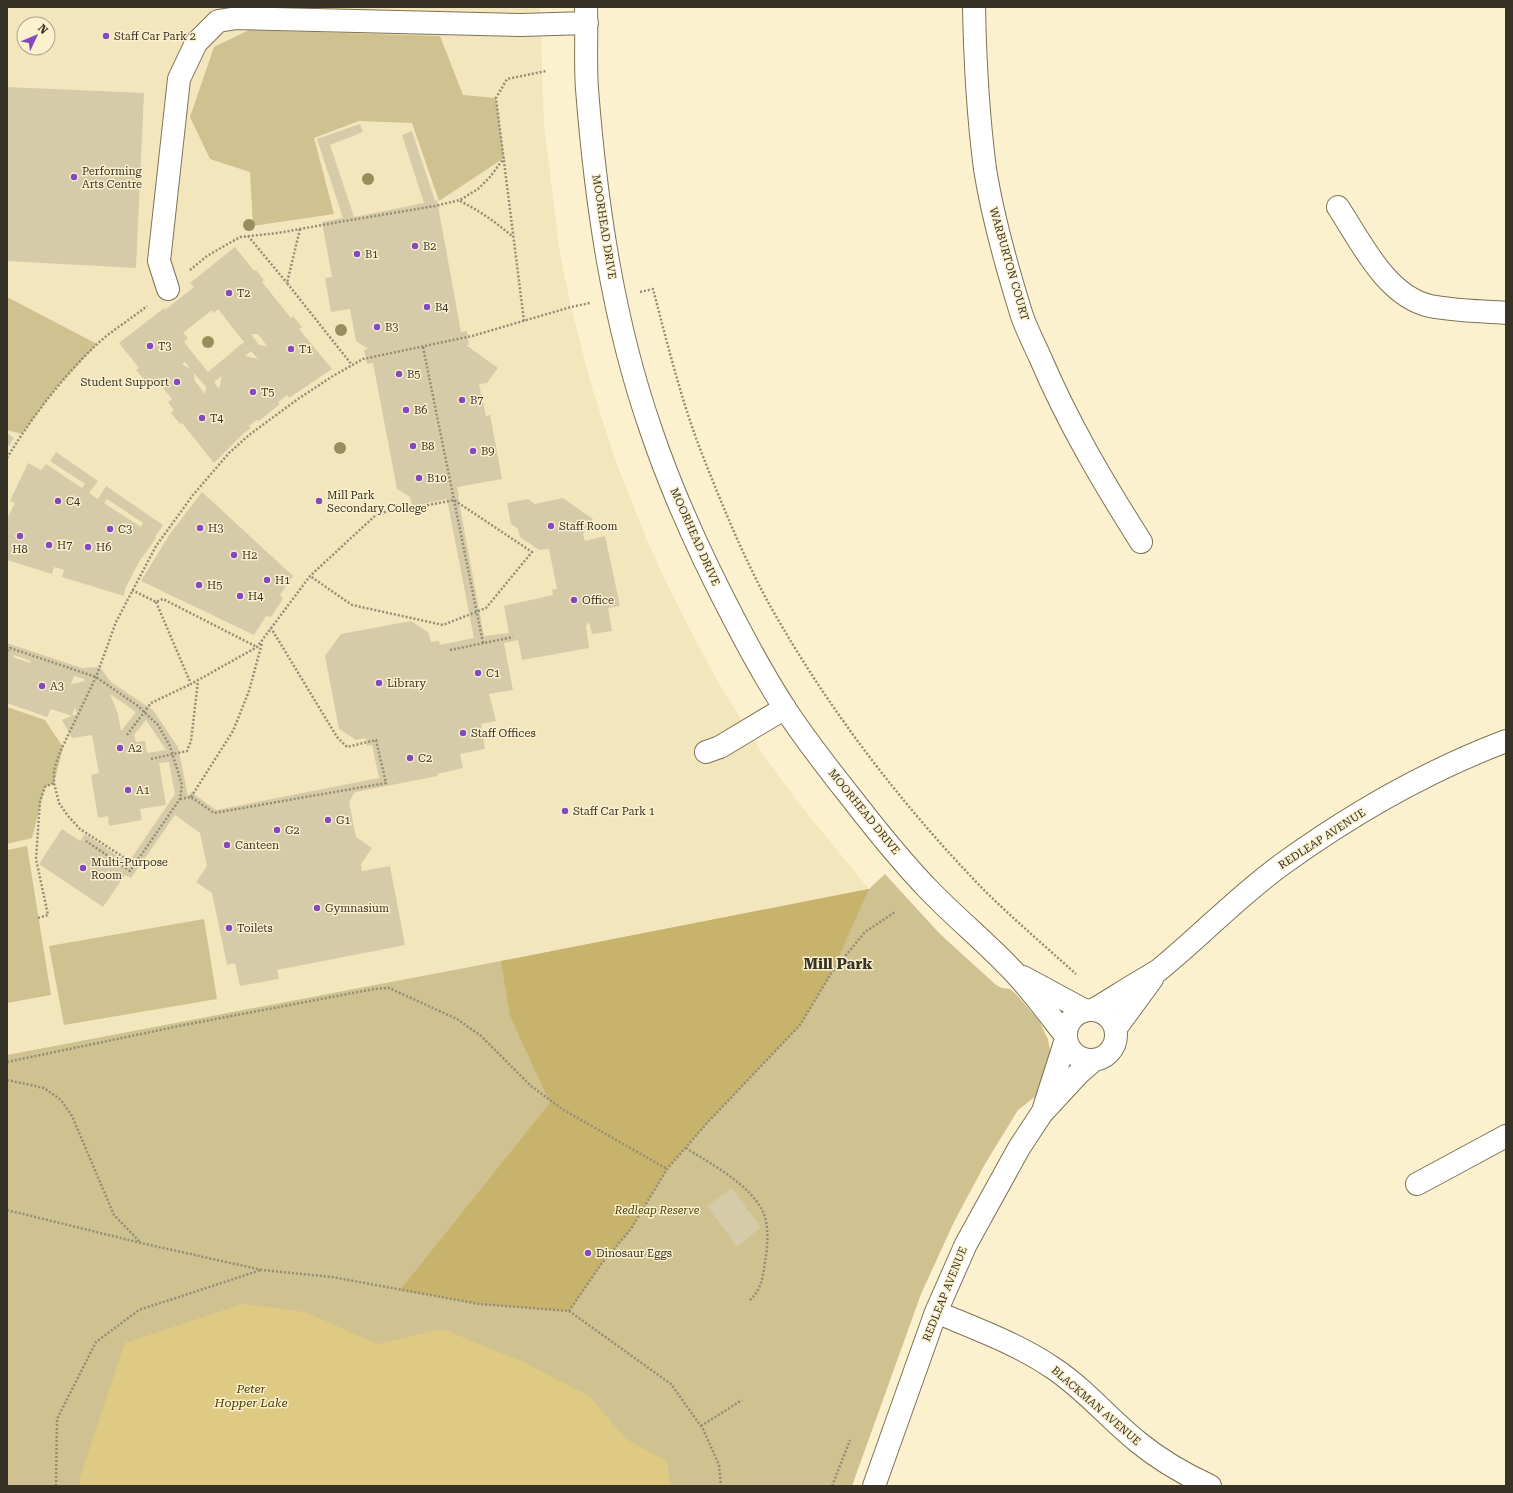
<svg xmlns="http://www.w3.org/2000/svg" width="1513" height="1493" viewBox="0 0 1513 1493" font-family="'Roboto Serif',serif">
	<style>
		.built { fill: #f3e6bc; fill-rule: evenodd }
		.green { fill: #cfc190 }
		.forest { fill: #c8b36d }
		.water { fill: #dfca83 }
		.building { fill: #d5cba9; fill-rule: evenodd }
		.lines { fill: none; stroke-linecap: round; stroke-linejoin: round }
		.minor-casing { stroke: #7d7354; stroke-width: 24 }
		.path { stroke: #948d76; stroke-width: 2.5; stroke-dasharray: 2 2; stroke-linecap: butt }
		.minor { stroke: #fff; stroke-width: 22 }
		.tree { fill: #9a8d5d }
		.poi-dot { fill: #834ac0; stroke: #fcf1cf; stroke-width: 1.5 }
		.labels { text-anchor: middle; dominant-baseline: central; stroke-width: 3; stroke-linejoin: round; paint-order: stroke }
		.poi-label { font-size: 11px; fill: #363225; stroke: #fcf1cf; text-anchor: start }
		.street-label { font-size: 11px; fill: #363225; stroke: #fcf1cf }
		.park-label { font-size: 11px; font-style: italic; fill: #4a3b00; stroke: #fcf1cf }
		.water-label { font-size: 12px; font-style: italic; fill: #493b00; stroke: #fcf1cf }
		.district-label { font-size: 15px; font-weight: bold; fill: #363225; stroke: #fcf1cf }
	</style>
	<rect width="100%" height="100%" fill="#fcf1cf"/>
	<path class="built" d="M 7,7 L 540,7 L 544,124 L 560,254 L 571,307 L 591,384 L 616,462 L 647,540 L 666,582 L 687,624 L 718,682 L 764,756 L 797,801 L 869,889 L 501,961 L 7,1055 ZM 24,24 L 48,24 L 48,48 L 24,48 Z"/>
	<path class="green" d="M 249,30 L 440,36 L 463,95 L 496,98 L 504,158 L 439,201 L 412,123 L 359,121 L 314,138 L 334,214 L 253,226 L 250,172 L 210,159 L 190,117 L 214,47 Z
		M 7,297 L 97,344 L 56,388 L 22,434 L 7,430 Z
		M 7,707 L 45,720 L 63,747 L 54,783 L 45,787 L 32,838 L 7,844 Z
		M 27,846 L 51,995 L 7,1003 L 7,850 Z
		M 885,874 L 940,934 L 996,985 L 1002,988 L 1010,989 L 1017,995 L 1039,1021 L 1048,1039 L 1050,1051 L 1048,1066 L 1041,1086 L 1036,1096 L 1018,1110 L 985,1164 L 954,1222 L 921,1294 L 852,1486 L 7,1486 L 7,1055 L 501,961 L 869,889 Z
		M 204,919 L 217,999 L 64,1025 L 49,946 Z"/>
	<path class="forest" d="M 869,889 L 832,972 L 800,1025 L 707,1123 L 667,1169 L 631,1229 L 602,1263 L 569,1311 L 479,1304 L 400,1290 L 550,1103 L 510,1016 L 501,961 Z"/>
	<path class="water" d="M 242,1304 L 305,1312 L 377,1344 L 443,1329 L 523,1362 L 589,1396 L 627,1440 L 667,1461 L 670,1486 L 80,1486 L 79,1480 L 125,1343 Z"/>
	<path class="building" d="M 7,87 L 144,93 L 136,268 L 7,261 Z
		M 360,124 L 363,132 L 330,145 L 354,217 L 424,203 L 402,135 L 412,131 L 435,201 L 437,200 L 461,332 L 467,331 L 469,345 L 466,345 L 498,368 L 487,383 L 479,384 L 486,416 L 490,415 L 502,479 L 457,487 L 459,497 L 458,497 L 484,636 L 509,633 L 504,606 L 553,595 L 552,590 L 557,589 L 549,549 L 539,550 L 520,537 L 518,529 L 511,524 L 507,503 L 528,499 L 535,504 L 563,498 L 593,519 L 583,534 L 585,541 L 605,536 L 620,606 L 608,608 L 612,631 L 592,634 L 589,622 L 586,626 L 589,648 L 522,660 L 518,640 L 504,643 L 513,690 L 489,694 L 496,721 L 481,724 L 485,749 L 460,754 L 463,768 L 437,774 L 438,776 L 355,792 L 349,802 L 356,837 L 372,848 L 361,864 L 362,871 L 390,866 L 405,945 L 277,970 L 279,979 L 240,986 L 235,963 L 227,965 L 212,893 L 196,882 L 207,866 L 200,833 L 175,815 L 131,878 L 125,875 L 103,907 L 39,864 L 62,829 L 80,841 L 85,834 L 128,863 L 175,794 L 169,762 L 159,763 L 166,805 L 140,809 L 142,820 L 109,826 L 108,816 L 98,818 L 91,775 L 99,773 L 92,735 L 72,738 L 62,720 L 71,716 L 77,714 L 75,707 L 72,716 L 51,709 L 47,717 L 7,703 L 7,643 L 82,668 L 100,667 L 111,682 L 153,710 L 178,747 L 188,796 L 191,792 L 216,810 L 379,778 L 372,745 L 367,746 L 366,738 L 356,740 L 339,729 L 325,656 L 341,634 L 411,621 L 428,632 L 431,642 L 439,641 L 440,645 L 474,638 L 447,499 L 412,506 L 410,497 L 397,489 L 373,363 L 367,364 L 364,350 L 368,349 L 356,341 L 350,309 L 331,312 L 325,278 L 332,277 L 322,222 L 343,218 L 317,139 ZM 14,655 L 31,661 L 30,663 L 13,657 ZM 74,676 L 84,679 L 85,681 L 71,684 ZM 110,694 L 136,712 L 121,731 L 118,714 ZM 146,720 L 166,750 L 147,753 L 145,741 L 136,742 L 134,735 Z
		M 235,247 L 254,271 L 256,270 L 264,280 L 262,282 L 291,318 L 293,316 L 302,327 L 299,329 L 332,369 L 289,398 L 287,395 L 278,402 L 280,404 L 259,421 L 257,420 L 249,426 L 251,428 L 243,434 L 214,463 L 182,423 L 180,424 L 171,413 L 174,410 L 168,402 L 172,399 L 159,383 L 155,385 L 150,379 L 146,382 L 136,370 L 139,368 L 119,343 L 164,308 L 165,310 L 194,287 L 190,283 ZM 218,309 L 244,342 L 208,372 L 184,342 L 188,338 L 183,333 L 212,310 L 214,313 ZM 251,334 L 258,334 L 267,346 L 259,345 ZM 251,351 L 258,359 L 245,356 ZM 185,362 L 192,371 L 206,387 L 205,394 L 195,381 L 194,375 L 192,370 L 182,364 ZM 222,376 L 219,389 L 214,382 Z
		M 7,433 L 14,438 L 7,448 Z
		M 56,452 L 98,481 L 89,493 L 98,499 L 106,486 L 163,525 L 155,537 L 156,538 L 139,562 L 125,589 L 124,596 L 62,577 L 64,570 L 54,567 L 52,574 L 7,560 L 7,519 L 15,503 L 10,501 L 28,463 L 41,470 L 46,464 L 82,488 L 85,484 L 50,461 ZM 107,499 L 143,523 L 141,527 L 104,503 Z
		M 202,492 L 293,576 L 280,595 L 283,599 L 271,617 L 266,616 L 254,635 L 141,581 L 169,535 Z
		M 731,1188 L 761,1227 L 737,1247 L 707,1206 Z"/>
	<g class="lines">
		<g class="minor-casing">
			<path id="minor" d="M 586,7 C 587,34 585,62 587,89 C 596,204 613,321 651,430 C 673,495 702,558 734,619 C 750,650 767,681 786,710 C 807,742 830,771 853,800 C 877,831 902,862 929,890 C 956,918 987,943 1014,972 C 1033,992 1049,1015 1066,1036
				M 974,7 C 975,61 978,115 985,169 C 993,219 1007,268 1022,316 C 1027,330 1034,344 1040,357 C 1068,423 1103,482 1141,542
				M 1338,207 C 1361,242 1386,296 1430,306 C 1455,311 1481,311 1506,313
				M 168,289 L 159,261 L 179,79 L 196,43 L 218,21 L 237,18 L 521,25 L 587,23
				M 706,752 L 720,747 L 785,708
				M 1023,977 L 1084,1010
				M 1095,1009 C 1110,1000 1124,991 1139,982 C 1146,978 1153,974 1159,970 C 1202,935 1239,895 1284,863 C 1352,814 1427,771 1506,741
				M1066 1035a25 25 0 1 1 50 0a25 25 0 1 1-50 0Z
				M 1116,1028 L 1152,979
				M 1044,1108 L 1066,1039
				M 1417,1184 L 1506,1136
				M 936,1312 C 976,1329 1018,1344 1053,1368 C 1085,1389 1109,1419 1138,1442 C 1160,1460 1184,1474 1210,1486
				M 874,1486 L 936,1312 L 966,1244 L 1019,1148 L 1042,1113 L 1078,1074 L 1094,1060"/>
		</g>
		<path class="path" d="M 460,201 C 480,211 497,223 513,237
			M 300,229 L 287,283 L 352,365
			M 248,236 L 287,283
			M 190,270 L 207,256 L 240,237 L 278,233 L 339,222 L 435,206 L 460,200 L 478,189 L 490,177 L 504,158
			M 640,292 L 653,289 C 668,346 682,404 704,459 C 723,507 743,556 768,602 C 826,706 899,802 982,888 C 1012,918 1045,946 1076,974
			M 524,321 L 496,98 L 507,79 L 546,71
			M 423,347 L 483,643
			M 7,458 C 32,417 61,379 96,345 C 111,331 131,319 147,306
			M 132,590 L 156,602 L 163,599 L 257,647
			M 156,602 L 191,684 L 257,647 L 310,576 L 378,513 L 403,510 L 454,500 L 532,552 L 486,608 L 443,625 L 352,605 L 310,576
			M 450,650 L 513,637
			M 7,651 L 10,648 L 96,677 L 138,706 L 158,725 L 170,746 L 182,785 L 180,799 L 130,871 L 86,841
			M 127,735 L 151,703 L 191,684
			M 151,759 L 187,751 L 191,741 L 198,681
			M 191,797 L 233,731 L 249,691 L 262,643
			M 180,799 L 191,797 L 214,813 L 386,783 L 376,740 L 347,747 L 337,737 L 271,628
			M 134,864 L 80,829 L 68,816 L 59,803 L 54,783 L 54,770 L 60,752 L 96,677 L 116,622 L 156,546 L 193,495 L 229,453 L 249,435 L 298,399 L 333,376 L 363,359 L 472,336 L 571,307 L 590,303
			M 38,918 L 48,915 L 36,859 L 40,801 L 45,787 L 54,783
			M 7,1062 L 184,1025 L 374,989 L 389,988 L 457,1019 L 481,1036 L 531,1086 L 562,1109 L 667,1169
			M 7,1080 L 44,1088 L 61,1100 L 72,1116 L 114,1215 L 141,1243
			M 686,1148 C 712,1165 749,1183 763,1212 C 769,1225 768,1247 765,1261 C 763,1276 762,1289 750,1300
			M 7,1210 L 141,1243 L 262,1270 L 332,1277 L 479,1304 L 569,1311 L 602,1263 L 631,1229 L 667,1169 L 707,1123 L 800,1025 L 832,972 L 865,932 L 895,912
			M 569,1311 L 671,1384 L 703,1429 L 719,1465 L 721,1486
			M 701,1426 L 742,1400
			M 56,1486 L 57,1419 L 96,1342 L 139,1310 L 261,1270
			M 832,1486 L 850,1440"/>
		<use href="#minor" class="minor"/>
	</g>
	<g class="tree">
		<circle cx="368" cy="179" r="6"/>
		<circle cx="249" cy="225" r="6"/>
		<circle cx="341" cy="330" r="6"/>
		<circle cx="208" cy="342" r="6"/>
		<circle cx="340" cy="448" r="6"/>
	</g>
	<g class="poi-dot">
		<circle cx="106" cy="36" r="4"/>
		<circle cx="74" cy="177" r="4"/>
		<circle cx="415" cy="246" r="4"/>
		<circle cx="357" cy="254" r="4"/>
		<circle cx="229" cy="293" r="4"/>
		<circle cx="427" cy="307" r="4"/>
		<circle cx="377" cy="327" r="4"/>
		<circle cx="150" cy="346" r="4"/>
		<circle cx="291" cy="349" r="4"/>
		<circle cx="399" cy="374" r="4"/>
		<circle cx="177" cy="382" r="4"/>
		<circle cx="253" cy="392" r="4"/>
		<circle cx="462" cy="400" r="4"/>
		<circle cx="406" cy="410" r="4"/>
		<circle cx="202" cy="418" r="4"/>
		<circle cx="413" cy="446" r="4"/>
		<circle cx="473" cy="451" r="4"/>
		<circle cx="419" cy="478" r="4"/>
		<circle cx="58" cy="501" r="4"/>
		<circle cx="319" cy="501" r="4"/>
		<circle cx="551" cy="526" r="4"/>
		<circle cx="200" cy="528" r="4"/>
		<circle cx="110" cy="529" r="4"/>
		<circle cx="20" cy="536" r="4"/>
		<circle cx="49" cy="545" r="4"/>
		<circle cx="88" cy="547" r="4"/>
		<circle cx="234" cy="555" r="4"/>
		<circle cx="267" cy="580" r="4"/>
		<circle cx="199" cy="585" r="4"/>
		<circle cx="240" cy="596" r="4"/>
		<circle cx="574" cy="600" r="4"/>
		<circle cx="478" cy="673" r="4"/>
		<circle cx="379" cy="683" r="4"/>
		<circle cx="42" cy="686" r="4"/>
		<circle cx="463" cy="733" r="4"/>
		<circle cx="120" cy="748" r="4"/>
		<circle cx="410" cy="758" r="4"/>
		<circle cx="128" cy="790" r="4"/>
		<circle cx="565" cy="811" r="4"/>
		<circle cx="328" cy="820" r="4"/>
		<circle cx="277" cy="830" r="4"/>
		<circle cx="227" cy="845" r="4"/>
		<circle cx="83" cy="868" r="4"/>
		<circle cx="317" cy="908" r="4"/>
		<circle cx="229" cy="928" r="4"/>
		<circle cx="588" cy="1253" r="4"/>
	</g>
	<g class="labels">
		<g class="poi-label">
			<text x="114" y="36">Staff Car Park 2</text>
			<text x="82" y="171">Performing<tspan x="82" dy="13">Arts Centre</tspan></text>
			<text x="423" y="246">B2</text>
			<text x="365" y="254">B1</text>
			<text x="237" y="293">T2</text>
			<text x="435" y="307">B4</text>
			<text x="385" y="327">B3</text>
			<text x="158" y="346">T3</text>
			<text x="299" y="349">T1</text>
			<text x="407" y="374">B5</text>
			<text x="169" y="382" text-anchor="end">Student Support</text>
			<text x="261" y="392">T5</text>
			<text x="470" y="400">B7</text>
			<text x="414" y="410">B6</text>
			<text x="210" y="418">T4</text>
			<text x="421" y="446">B8</text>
			<text x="481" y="451">B9</text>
			<text x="427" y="478">B10</text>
			<text x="327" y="495">Mill Park<tspan x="327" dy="13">Secondary College</tspan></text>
			<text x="66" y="501">C4</text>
			<text x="559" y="526">Staff Room</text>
			<text x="208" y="528">H3</text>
			<text x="118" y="529">C3</text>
			<text x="57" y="545">H7</text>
			<text x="96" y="547">H6</text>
			<text x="20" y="549" text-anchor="middle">H8</text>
			<text x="242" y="555">H2</text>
			<text x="275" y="580">H1</text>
			<text x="207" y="585">H5</text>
			<text x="248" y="596">H4</text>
			<text x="582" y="600">Office</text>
			<text x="486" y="673">C1</text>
			<text x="387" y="683">Library</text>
			<text x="50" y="686">A3</text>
			<text x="471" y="733">Staff Offices</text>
			<text x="128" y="748">A2</text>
			<text x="418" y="758">C2</text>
			<text x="136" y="790">A1</text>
			<text x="573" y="811">Staff Car Park 1</text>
			<text x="336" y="820">G1</text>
			<text x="285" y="830">G2</text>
			<text x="235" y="845">Canteen</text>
			<text x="91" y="862">Multi-Purpose<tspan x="91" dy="13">Room</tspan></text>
			<text x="325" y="908">Gymnasium</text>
			<text x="237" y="928">Toilets</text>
			<text x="596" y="1253">Dinosaur Eggs</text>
		</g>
		<g class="street-label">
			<text transform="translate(604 227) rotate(81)">MOORHEAD DRIVE</text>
			<text transform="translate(1009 264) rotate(74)">WARBURTON COURT</text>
			<text transform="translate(695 537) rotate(66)">MOORHEAD DRIVE</text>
			<text transform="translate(864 812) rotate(51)">MOORHEAD DRIVE</text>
			<text transform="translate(1322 839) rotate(-33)">REDLEAP AVENUE</text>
			<text transform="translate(945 1294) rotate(-68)">REDLEAP AVENUE</text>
			<text transform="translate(1096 1406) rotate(41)">BLACKMAN AVENUE</text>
		</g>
		<g class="park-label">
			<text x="657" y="1210">Redleap Reserve</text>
		</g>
		<g class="water-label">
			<text x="251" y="1389">Peter<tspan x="251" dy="14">Hopper Lake</tspan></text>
		</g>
		<g class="district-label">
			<text x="838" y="964">Mill Park</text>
		</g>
	</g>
	<rect width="1513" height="1493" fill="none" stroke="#363225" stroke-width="16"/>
	<g transform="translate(36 36) rotate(46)"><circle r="19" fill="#fcf1cf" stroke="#ada58b"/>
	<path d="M0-3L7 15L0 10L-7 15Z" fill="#834ac0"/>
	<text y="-6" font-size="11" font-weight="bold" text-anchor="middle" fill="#363225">N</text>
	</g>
</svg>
